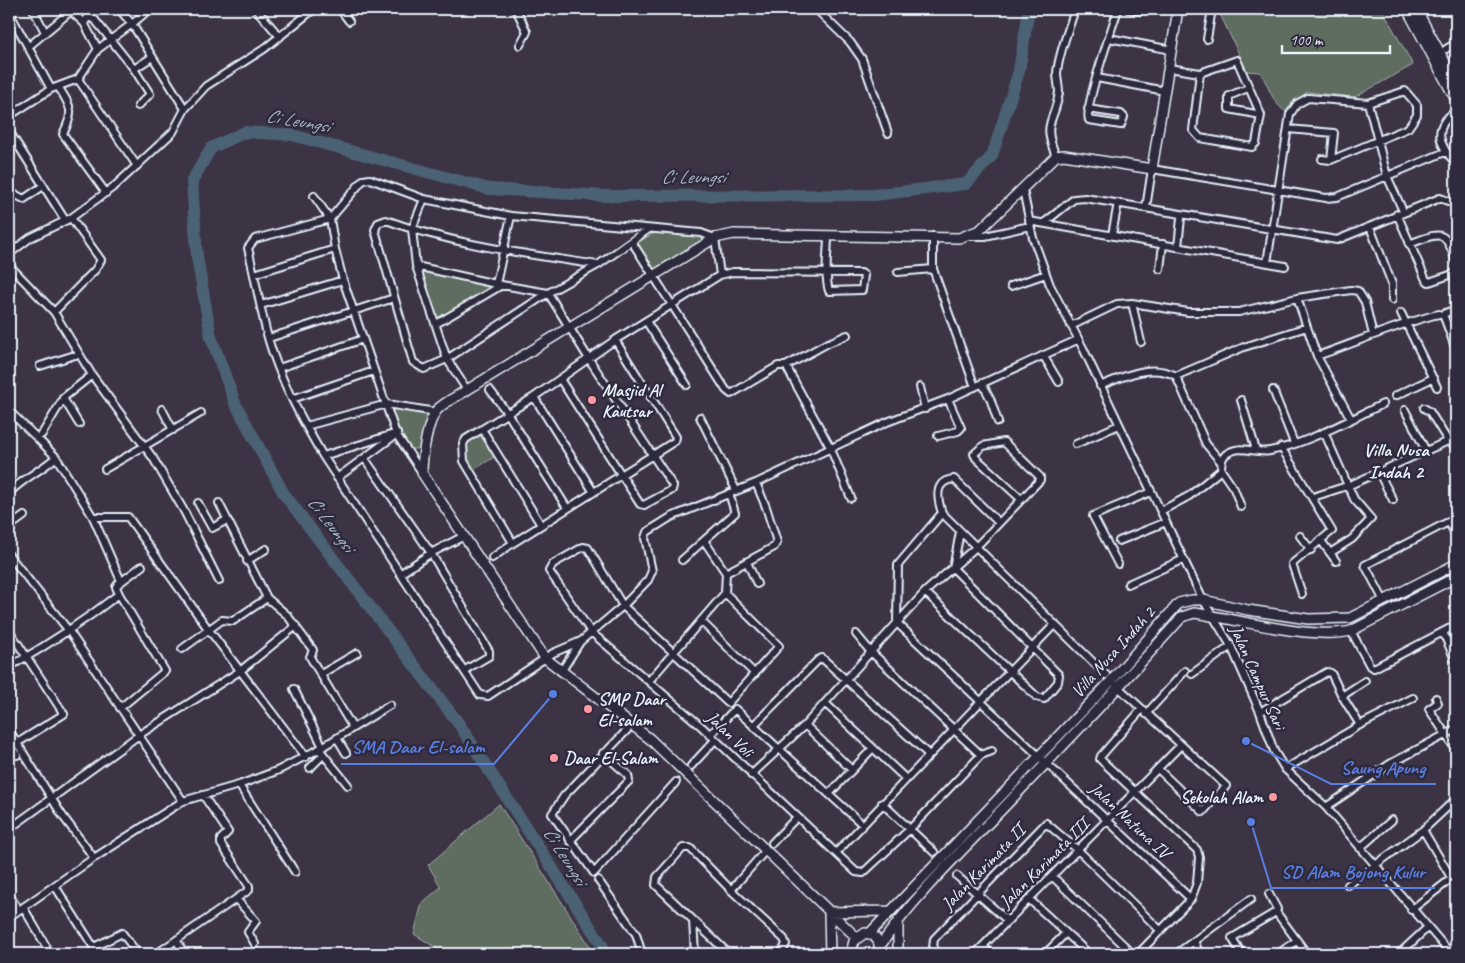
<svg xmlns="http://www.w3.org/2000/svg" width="1465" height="963" viewBox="0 0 1465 963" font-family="Caveat,sans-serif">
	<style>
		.green { fill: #5f6c61; stroke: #a4aeac }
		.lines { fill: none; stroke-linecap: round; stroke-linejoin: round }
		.river { stroke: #4b6275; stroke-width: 12 }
		.street-casing { stroke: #e8f1f8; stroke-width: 10 }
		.secondary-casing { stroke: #e8f1f8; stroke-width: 12 }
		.street { stroke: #2f2a3d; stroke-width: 6 }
		.secondary { stroke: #2f2a3d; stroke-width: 9 }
		.poi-dot { fill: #ff9aa2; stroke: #2f2a3d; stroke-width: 2 }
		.labels { text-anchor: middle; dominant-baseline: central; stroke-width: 5; stroke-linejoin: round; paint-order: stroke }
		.poi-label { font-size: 18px; font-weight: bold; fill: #e8f1f8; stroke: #2f2a3d; text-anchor: start }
		.street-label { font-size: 18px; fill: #e8f1f8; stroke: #2f2a3d }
		.water-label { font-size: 19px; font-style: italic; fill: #a9b8c4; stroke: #2f2a3d }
		.neighbourhood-label { font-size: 19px; font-weight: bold; fill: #e8f1f8; stroke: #2f2a3d }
		.leader { fill: none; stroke: #5a7fe2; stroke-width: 2 }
		.callout-dot { fill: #5a7fe2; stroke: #2f2a3d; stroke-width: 2 }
		.callout-label { font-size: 19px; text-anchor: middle; font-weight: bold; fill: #5a7fe2; stroke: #2f2a3d; stroke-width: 5; stroke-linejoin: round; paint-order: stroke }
	</style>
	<rect width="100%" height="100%" fill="#3c3344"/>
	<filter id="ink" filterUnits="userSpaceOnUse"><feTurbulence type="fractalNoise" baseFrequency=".02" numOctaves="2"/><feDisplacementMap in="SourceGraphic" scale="10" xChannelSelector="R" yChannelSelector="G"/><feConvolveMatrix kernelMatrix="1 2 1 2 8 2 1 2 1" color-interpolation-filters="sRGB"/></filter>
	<g filter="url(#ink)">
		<path class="green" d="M 1221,9 L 1382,9 L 1413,65 L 1355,97 L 1307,92 L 1286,112 C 1270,100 1271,89 1260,72 L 1247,71 L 1220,14 Z
			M 661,229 L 701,233 L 706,240 L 652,275 L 634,245 Z
			M 416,266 L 502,285 L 436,324 Z
			M 384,402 L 429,414 L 423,449 L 403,449 Z
			M 476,427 L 496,456 L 467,474 L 460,462 L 462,436 Z
			M 499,804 L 595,954 L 446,954 L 414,934 L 422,903 L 441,887 L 428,865 Z"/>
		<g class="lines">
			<path class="river" d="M 605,954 L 602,945 L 459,724 L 284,494 L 235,403 L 211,337 L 197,257 L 192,181 L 211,148 L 245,132 L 292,135 L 489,189 L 606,196 L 874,195 L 966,184 L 992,156 L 1019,71 L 1029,9"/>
			<g class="street-casing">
				<path id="street" d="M 33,9 L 45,32
					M 119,9 L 132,24 L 185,109
					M 256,9 L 280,37
					M 340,9 L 349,21
					M 516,9 L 527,32 L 520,45
					M 816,9 L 850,42 L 862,59 L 888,133
					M 1128,9 L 1140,11 L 1140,9
					M 1452,9 L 1456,17
					M 9,12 L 51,89
					M 1109,38 L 1172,50
					M 1207,39 L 1212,9
					M 28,47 L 71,11 L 84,23 L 88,17 L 95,20 L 134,69 L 152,57
					M 98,49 L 132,24 L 150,9
					M 1446,49 L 1456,43
					M 1237,60 L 1261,115 L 1256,143 L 1252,147 L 1200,138 L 1193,130 L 1200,73 Z
					M 1169,68 L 1200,73
					M 134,69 L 150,94 L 138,106
					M 1097,78 L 1165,91
					M 78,79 L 98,49 L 84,23
					M 59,88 C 72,108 74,112 63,134 L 106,193
					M 1248,88 L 1229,96 L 1229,109 L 1261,115
					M 1368,103 L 1387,176 L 1403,211
					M 1088,109 L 1121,114 L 1124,117 L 1121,125 L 1089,120 C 1083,109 1113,26 1118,9
					M 1456,111 C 1432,127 1438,145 1456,163
					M 9,116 L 51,89 L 78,79 L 137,166
					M 1288,129 L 1334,133 L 1331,160
					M 9,131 L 65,220
					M 1056,156 C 1041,121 1055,123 1059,92 C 1059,86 1057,79 1057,73 C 1059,52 1069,29 1075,9
					M 1023,190 L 1033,238 L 1050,285 L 1083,348 L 1203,600 L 1231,646 L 1260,712 L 1274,751 L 1285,769 L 1326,807 L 1451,954
					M 314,196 L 330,219 L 335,249 L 343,280 L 396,434 L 421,471
					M 9,199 L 16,195 L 24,199 L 43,186
					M 424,199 L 412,229 L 416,266 L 447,359 L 467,390
					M 1146,208 L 1152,169 L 1326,198 L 1337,197 L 1445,152
					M 1397,214 L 1426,280 L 1429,282 L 1456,273
					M 1029,221 L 1285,266
					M 1044,223 L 1074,199 L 1085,198 L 1337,240 L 1440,198 L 1456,204
					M 1370,227 L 1392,284 L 1392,300
					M 1112,235 L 1118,203
					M 933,236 L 933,269 L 975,387
					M 969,236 L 985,236 L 1030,226
					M 632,242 L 726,390 L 731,394 L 778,366 L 786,366 L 826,344 L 847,335
					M 1409,244 C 1440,233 1444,227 1456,261
					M 1178,247 L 1181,218
					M 9,254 L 30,238 L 71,218 L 116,185 L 173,132 L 185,109 L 206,86 L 264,49 L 314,9
					M 1267,263 L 1290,114 L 1297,104 L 1308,98 L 1368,103 L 1405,91 L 1417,105 L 1417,115 L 1408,128 L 1331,160 L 1322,159
					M 9,265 L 54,312 L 92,375 L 153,458 L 184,511 L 219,581
					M 598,265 C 527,254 454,245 386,220 L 378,223 L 375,230 L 413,362 L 424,369 L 447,359 L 548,293 L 598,265 L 649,229
					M 416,266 L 496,284 L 548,293 L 589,359 L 673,486 L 672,490 L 644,505 L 640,504 L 560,379
					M 1160,269 L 1163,244
					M 898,272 L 933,269
					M 254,274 L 335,249
					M 496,284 L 511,216
					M 1011,286 L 1046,274
					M 1297,298 L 1351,290 L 1358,291 L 1365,302 L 1373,335
					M 1132,303 L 1141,342
					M 261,305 L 343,280
					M 1456,309 L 1443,314 L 1456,350
					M 54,312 L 95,270 L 101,260 L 71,218
					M 1401,313 L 1437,387
					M 646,321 L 687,385
					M 436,324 L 502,285
					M 1071,326 L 1117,304 L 1132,303 L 1188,312 L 1239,312 L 1297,298 L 1317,356 L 1351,419
					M 269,338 L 394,298
					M 1043,355 L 1059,382
					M 1317,356 C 1358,342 1397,324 1439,314
					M 40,366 L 78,354
					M 786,366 L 830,447 L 851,498
					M 279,368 L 363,339
					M 1176,376 L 1244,347 L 1307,327
					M 982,383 L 990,398 L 998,422
					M 1100,386 C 1124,376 1151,363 1176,376 L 1206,444 L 1221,462
					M 920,387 L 925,409
					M 490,390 L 508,414 L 567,508
					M 1273,390 L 1294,443
					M 1395,396 L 1433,378
					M 534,397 L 593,491
					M 63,399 L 42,434 L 37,438 L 56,457 L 93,517 L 128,517 L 206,626 L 306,757
					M 292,399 L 374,371
					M 1241,400 L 1256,450
					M 1424,408 L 1430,412 L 1448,441
					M 162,409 L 173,430
					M 1405,410 L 1426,451
					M 9,411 L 37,438
					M 700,417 L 736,490
					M 79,424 L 63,398 L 92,375
					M 306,426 L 387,404 L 436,412
					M 482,429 L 541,525
					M 1324,432 L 1354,499 L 1371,519 L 1352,539 L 1330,553
					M 397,433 L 323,456 C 301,418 280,380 268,338 C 260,308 255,277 248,248 L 255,239 L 330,219 L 363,180 L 370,179 L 424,199 L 511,216 L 701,233 L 715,238 L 720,275
					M 938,436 L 958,431 L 961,428 L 948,399
					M 1076,444 L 1119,425
					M 1281,447 L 1332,531 L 1292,564 L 1302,594
					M 323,456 L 480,695 L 488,696 L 553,653 L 581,641 L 623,606 L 648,580 L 652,571 L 645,538 L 647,532 L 671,517 L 756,483 L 887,422 L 948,399 L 1077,340
					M 365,459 L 431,553 L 489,651 L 489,656 L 465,670
					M 105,469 L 201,413
					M 1221,470 L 1234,489 L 1241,507
					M 1378,471 L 1393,500
					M 337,478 L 394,436
					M 9,493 C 23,478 41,471 56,457
					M 1313,497 L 1350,485 L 1448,441 L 1456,446
					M 198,503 L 212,528 L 227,520
					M 219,503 L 267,598 L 287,615 L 313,650 L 310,657 L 353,728
					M 1161,511 L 1189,496 L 1221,470 C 1221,465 1221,459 1225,455 C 1240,443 1254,454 1270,451 C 1306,444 1349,420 1383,404
					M 942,513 L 898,565 L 897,623 L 1191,899
					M 93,517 L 121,581
					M 998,522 L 954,479 C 934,481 937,498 942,513 L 1106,675
					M 1449,522 L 1456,536
					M 9,527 L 24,516
					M 1300,536 L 1311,550
					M 1119,541 L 1166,522
					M 705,542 L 726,573
					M 1322,542 L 1336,561
					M 513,543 L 464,461 L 463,444 L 466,439 L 534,397 L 615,340 L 720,275 L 733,272 L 861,273 L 864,275 L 862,290 L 829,291 C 824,275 828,252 828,235
					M 9,555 L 69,631 L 183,801
					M 492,558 L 513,543 L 675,441 L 676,437 L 615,340
					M 682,560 L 735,513 L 729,493
					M 247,561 L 266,549
					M 747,562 L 757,584
					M 1118,564 L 1093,516 L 1151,492
					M 400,574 L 431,553 L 464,536
					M 1128,584 L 1184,559
					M 925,592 L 1037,697 L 1044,699 L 1058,682 L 1059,675 L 953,568 L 960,532
					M 725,593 L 779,646 L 728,703 L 623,606 L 588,548 L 583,547 L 553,564 L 549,571 L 591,632 L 702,727 L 856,872 L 863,873 L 910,829 L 981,755 L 870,651 L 856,634
					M 119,594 L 165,671 L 120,708
					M 1384,601 L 1365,565 L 1456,518
					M 701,621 L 755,674
					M 9,630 L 64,714 L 9,748
					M 1351,631 L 1370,666 L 1374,668 L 1456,625
					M 1443,632 L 1456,662
					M 182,649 L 222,620 L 233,621 L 267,598
					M 9,667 C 48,645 84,621 119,594 L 116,587 L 118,584 L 142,566
					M 561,672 L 580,642
					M 321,674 L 357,653
					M 1192,674 L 1231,646
					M 649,681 L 725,593 L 726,573 L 774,547 L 777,542 L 766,507 L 756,483
					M 1116,685 L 1226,786 L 1203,812 L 1158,769
					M 294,689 L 323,747
					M 1436,698 L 1438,703 L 1429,709 L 1456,750
					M 825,703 L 906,779
					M 1260,712 L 1327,672 L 1331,673 L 1342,696
					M 1146,714 L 1185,671
					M 632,725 L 564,796 L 552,814 L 594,873 L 676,782
					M 805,725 L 852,770
					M 1360,725 L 1342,696 L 1365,681
					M 753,726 L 818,660 L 822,658 L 928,754
					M 9,730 L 62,815 L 94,858
					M 710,735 L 735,709 L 862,824
					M 337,738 L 346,753
					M 11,747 L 17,755
					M 319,749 L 348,785
					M 981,755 L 992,751
					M 691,766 L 715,740
					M 310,768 L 322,756
					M 1285,769 L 1360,725 L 1413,698
					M 751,775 L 805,725 L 925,592 L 976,547 L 1040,480 L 1040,477 L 1004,442 L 983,446 L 974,454 L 976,458 L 1021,499
					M 239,785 L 295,872
					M 829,794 L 873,748
					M 882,803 L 934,852
					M 1326,807 L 1390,764 L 1456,729
					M 9,829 L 139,735 L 240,671 L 296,626
					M 1423,830 L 1452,879
					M 570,841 L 629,781 L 628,775 L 603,753
					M 772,843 L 797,817
					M 1360,848 L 1392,820
					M 836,853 L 1055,624
					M 957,876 L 1008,921
					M 1053,877 L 1133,954
					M 598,880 L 636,934 L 642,954
					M 1348,885 L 1423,830 L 1456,799
					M 55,886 L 98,954
					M 731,890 L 766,850
					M 1269,894 L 1277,909 L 1276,912
					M 9,895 L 19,910
					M 236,899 L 256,921 L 248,932 L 255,944
					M 1030,900 L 1089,954
					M 23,907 L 46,946
					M 1411,910 L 1456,875
					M 9,917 L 94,858 L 183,801 L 239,785 L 279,770 L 319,749 L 390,705
					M 693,921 L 695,954
					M 177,941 L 184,954
					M 983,946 L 991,954
					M 94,947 L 122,933 L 138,954
					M 291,953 L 292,954
					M 156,954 L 249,890 L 249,886 L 221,844 L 221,839 L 228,832 L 203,795
					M 729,954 L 656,885 L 657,877 L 683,848 L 690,848 L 731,890 L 784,939 L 786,944 L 781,954
					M 939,954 L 933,948 L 934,939 L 1046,823 L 1078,850 L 1161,931
					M 975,954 L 1180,746
					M 1045,954 L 1066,933
					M 1138,954 L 1191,899 L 1197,883 L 1199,857 L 1197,850 L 1100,759 L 1101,756 L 1142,709
					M 1176,954 L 1194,941
					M 1200,954 L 1194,941 L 1251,899
					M 1242,954 L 1232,938 L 1276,912 L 1307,954
					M 1278,954 L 1296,941
					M 1399,954 L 1427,928"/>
			</g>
			<g class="secondary-casing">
				<path id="secondary" d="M 1407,9 L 1456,100
					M 1416,9 L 1456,82
					M 898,921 L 898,954
					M 869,934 L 1111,681 L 1179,603 L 1192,600 L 1203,600 L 1248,610 L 1308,619 L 1350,618 L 1456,564
					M 856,937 L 650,739 L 545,658 L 422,473 C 422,458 427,422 437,410 C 444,402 458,396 467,390 L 715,238 L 734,234 L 959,238 L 980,230 L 1056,156 L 1064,155 L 1152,169 L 1178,9
					M 880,946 C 916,894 963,850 1006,805 C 1066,743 1125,681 1182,617 L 1194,613 C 1237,619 1311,640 1351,631 L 1456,577
					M 830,954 L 829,912 L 890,911
					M 855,954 L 852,949 L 854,941 L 865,933 C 876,934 882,943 878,954"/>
			</g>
			<use href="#street" class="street"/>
			<use href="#secondary" class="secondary"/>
		</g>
	</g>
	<g class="poi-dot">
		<circle cx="592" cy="400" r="5"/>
		<circle cx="588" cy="709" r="5"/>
		<circle cx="554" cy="758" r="5"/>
		<circle cx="1273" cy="797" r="5"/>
	</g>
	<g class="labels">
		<g class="poi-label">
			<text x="602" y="390">Masjid Al<tspan x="602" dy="21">Kautsar</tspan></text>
			<text x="598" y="699">SMP Daar<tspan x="598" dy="21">El-salam</tspan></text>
			<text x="564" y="758">Daar El-Salam</text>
			<text x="1263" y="797" text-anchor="end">Sekolah Alam</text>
		</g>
		<g class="street-label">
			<text transform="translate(1113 652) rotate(-48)">Villa Nusa Indah 2</text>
			<text transform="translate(1258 677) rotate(66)">Jalan Campur Sari</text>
			<text transform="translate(730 734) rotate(44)">Jalan Voli</text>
			<text transform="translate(1130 820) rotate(43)">Jalan Natuna IV</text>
			<text transform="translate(1044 863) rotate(-45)">Jalan Karimata III</text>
			<text transform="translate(983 867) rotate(-46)">Jalan Karimata II</text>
		</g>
		<g class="water-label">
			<text transform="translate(298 121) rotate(10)">Ci Leungsi</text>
			<text x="693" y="177">Ci Leungsi</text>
			<text transform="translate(331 524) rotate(53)">Ci Leungsi</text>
			<text transform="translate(565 856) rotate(58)">Ci Leungsi</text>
		</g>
		<g class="neighbourhood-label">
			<text x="1396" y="450">Villa Nusa<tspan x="1396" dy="22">Indah 2</tspan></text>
		</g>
	</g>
	<path class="leader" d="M553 694L494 764H341M1246 741L1331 784H1436M1251 822L1271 888H1435"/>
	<g class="callout-dot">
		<circle cx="553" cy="694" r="5"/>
		<circle cx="1246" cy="741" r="5"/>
		<circle cx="1251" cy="822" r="5"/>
	</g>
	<g class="callout-label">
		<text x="418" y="753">SMA Daar El-salam</text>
		<text x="1383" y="774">Saung Apung</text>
		<text x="1353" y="878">SD Alam Bojong Kulur</text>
	</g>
	<rect width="1465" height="963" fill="none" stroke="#2f2a3d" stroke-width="30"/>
	<rect x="15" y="15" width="1435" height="933" fill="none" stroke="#e8f1f8" stroke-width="2" filter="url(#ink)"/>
	<path d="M1282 45v8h108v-8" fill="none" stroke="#e8f1f8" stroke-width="2.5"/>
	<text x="1290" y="45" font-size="15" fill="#e8f1f8" stroke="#2f2a3d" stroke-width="4" paint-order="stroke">100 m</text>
</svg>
